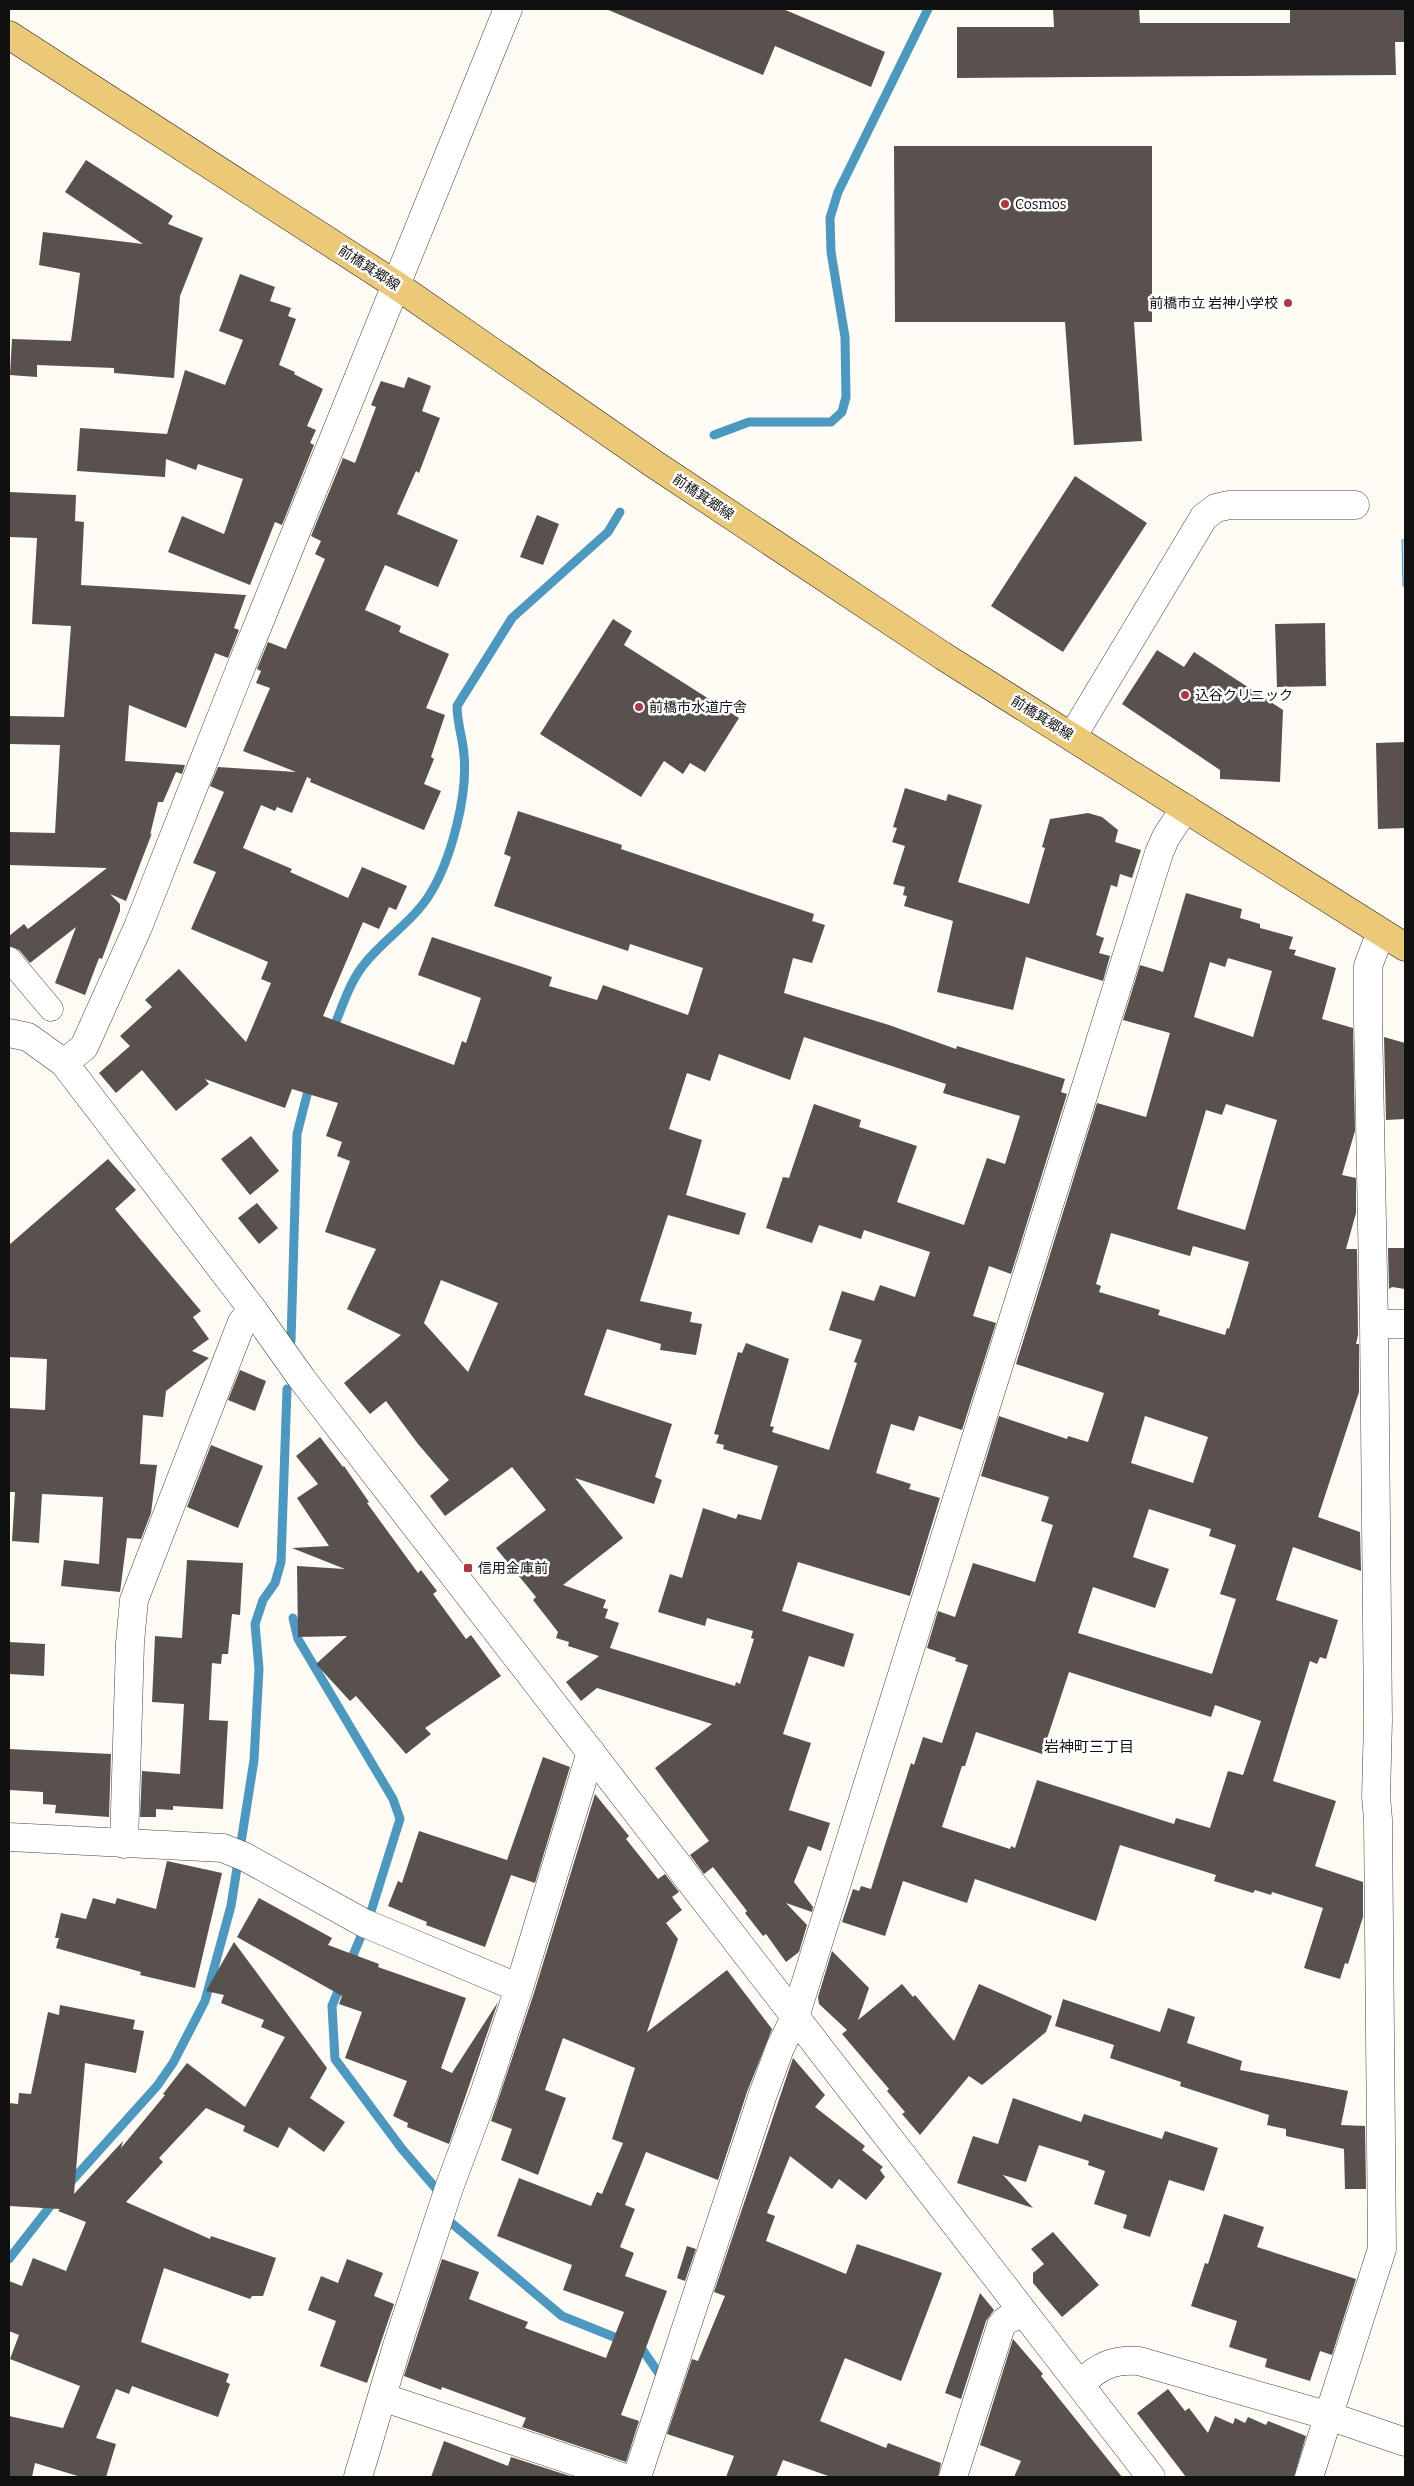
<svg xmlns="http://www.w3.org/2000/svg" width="1414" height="2486" viewBox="0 0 1414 2486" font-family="Bitter,'Noto Sans JP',serif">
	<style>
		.water { fill: #bde0f1; stroke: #4b98c1 }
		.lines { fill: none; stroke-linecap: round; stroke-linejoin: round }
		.stream { stroke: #4b98c1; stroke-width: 9 }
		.building { fill: #58514d; fill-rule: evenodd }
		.pedestrian-casing { stroke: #434343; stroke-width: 25 }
		.minor-casing { stroke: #434343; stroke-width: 29 }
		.tertiary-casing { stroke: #434343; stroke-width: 29 }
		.primary-casing { stroke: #212121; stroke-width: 29 }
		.pedestrian { stroke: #fff; stroke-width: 24 }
		.minor { stroke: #fff; stroke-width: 28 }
		.tertiary { stroke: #fff; stroke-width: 28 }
		.primary { stroke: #ebc977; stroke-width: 28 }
		.poi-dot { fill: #b43541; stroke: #fff; stroke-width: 2 }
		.labels { text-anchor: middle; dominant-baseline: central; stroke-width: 5; stroke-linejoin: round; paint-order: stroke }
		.poi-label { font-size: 14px; fill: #101010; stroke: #fff; text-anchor: start }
		.street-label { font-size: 14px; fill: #101010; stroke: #fff }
		.neighbourhood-label { font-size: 15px; fill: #101010; stroke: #fff }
	</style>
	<rect width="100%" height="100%" fill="#fefbf4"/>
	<path class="water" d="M 1402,540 L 1405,540 L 1405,586 L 1403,586 Z"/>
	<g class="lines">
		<path class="stream" d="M 714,435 L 749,422 L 831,422 L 842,412 L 846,397 L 845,337 L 831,252 L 830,218 L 838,192 L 928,9
			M 332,1032 C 341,1010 348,986 362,967 C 382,940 412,923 430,894 C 451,860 468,795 464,755 C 463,739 457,723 457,706 L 512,618 L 608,532 L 620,512
			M 291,1341 L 297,1134 L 310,1083
			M 293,1618 L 298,1639 L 393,1799 L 400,1819 L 368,1921
			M 349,1965 L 364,1929
			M 341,1984 L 332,2006 L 335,2059 L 402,2149 L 439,2192
			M 68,2185 L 157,2086 L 173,2063 L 205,2001 L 231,1906 L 254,1760 L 259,1669 L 255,1624 L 263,1600 L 275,1583 L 281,1562 L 287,1389
			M 449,2221 L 562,2316 L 624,2341
			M 9,2259 L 55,2200
			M 636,2346 L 642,2349 L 662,2378 L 662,2380"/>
	</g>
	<path class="building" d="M 606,9 L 783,9 L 885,52 L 871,87 L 775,46 L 763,75 Z
		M 1053,9 L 1139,9 L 1140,23 L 1290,23 L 1290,9 L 1405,9 L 1405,42 L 1395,42 L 1396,75 L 957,78 L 957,27 L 1054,27 Z
		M 894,146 L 1152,146 L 1152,322 L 1134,322 L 1142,441 L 1074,445 L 1065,322 L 895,322 Z
		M 86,160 L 173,216 L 168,224 L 203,238 L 180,296 L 174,378 L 114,373 L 114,368 L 37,365 L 37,377 L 10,375 L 12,339 L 71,341 L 80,273 L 39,265 L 43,232 L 143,244 L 65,192 Z
		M 240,274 L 275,287 L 270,301 L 291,308 L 288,316 L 296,319 L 279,365 L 295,372 L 294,374 L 323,389 L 307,426 L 316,430 L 310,443 L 314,445 L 282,525 L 275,522 L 250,585 L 168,552 L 182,516 L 224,534 L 243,479 L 198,464 L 196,470 L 166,459 L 165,477 L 77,471 L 80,428 L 167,434 L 185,370 L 225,385 L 243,340 L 219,331 Z
		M 408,377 L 431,386 L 422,411 L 440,418 L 419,473 L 416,471 L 397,514 L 458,540 L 438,587 L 385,565 L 365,610 L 401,626 L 399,632 L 449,654 L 426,708 L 445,715 L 431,757 L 434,759 L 424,784 L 441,791 L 424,830 L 310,782 L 311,779 L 307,777 L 292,813 L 277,807 L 275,811 L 261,805 L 243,848 L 292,869 L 290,872 L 348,898 L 362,867 L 407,886 L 396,910 L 389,907 L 379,929 L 363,922 L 323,1016 L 454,1065 L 462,1041 L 466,1043 L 481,998 L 418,975 L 432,937 L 552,977 L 549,986 L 597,1000 L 603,985 L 688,1015 L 703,968 L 630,944 L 628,951 L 494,906 L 511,857 L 504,854 L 518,811 L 622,845 L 621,849 L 814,914 L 812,921 L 825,925 L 812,963 L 793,958 L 784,993 L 889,1025 L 956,1049 L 957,1046 L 1065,1079 L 1061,1092 L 1067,1094 L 1011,1274 L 989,1266 L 973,1316 L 996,1323 L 962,1430 L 919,1416 L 914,1431 L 891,1424 L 876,1473 L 911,1484 L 909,1489 L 940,1498 L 910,1596 L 798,1562 L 782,1611 L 854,1634 L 844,1667 L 809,1656 L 783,1734 L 811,1743 L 789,1810 L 830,1823 L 821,1851 L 808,1846 L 794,1882 L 813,1907 L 812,1912 L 786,1903 L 807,1925 L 799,1952 L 786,1962 L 766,1934 L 763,1936 L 745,1913 L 747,1911 L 713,1867 L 704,1874 L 690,1855 L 709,1841 L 655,1768 L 712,1724 L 597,1688 L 581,1701 L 566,1682 L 599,1656 L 568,1646 L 569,1642 L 556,1638 L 558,1632 L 533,1600 L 536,1597 L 496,1548 L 546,1510 L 512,1467 L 445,1516 L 430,1496 L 449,1480 L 418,1444 L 386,1401 L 370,1414 L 344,1383 L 401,1335 L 347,1309 L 376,1249 L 325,1232 L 350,1161 L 337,1156 L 342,1142 L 326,1136 L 338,1103 L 292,1089 L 285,1108 L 205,1079 L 209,1084 L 176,1111 L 142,1070 L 116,1093 L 99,1073 L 130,1046 L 120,1036 L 152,1007 L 145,1000 L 179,969 L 246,1042 L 271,983 L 261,979 L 268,962 L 191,929 L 216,872 L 193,863 L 224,792 L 210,786 L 218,767 L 296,772 L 243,751 L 270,688 L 256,683 L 261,671 L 257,669 L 268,642 L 286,649 L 325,559 L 315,554 L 321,541 L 311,536 L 343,458 L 355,463 L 376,407 L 371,405 L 381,381 L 404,388 ZM 804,1037 L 946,1084 L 943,1093 L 1020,1116 L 1005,1164 L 987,1158 L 964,1225 L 897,1202 L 917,1146 L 859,1127 L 861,1120 L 814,1104 L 789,1178 L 783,1177 L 766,1228 L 812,1243 L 819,1225 L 861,1239 L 864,1230 L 930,1252 L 915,1297 L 880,1285 L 874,1301 L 842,1291 L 829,1330 L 862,1340 L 854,1362 L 857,1363 L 829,1450 L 772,1432 L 774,1427 L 770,1426 L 789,1359 L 746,1343 L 742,1353 L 738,1352 L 714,1434 L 719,1435 L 716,1443 L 724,1445 L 723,1449 L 778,1466 L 761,1520 L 738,1514 L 736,1519 L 703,1508 L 682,1578 L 670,1574 L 658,1612 L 705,1626 L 707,1618 L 753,1631 L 751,1638 L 754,1639 L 740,1684 L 736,1682 L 735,1686 L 610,1648 L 619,1623 L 605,1618 L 608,1609 L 603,1608 L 606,1600 L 563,1585 L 623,1538 L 575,1478 L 654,1504 L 662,1480 L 655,1477 L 672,1424 L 584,1395 L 607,1329 L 661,1344 L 660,1350 L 696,1355 L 702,1324 L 690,1322 L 692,1312 L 640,1301 L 668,1215 L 739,1235 L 746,1213 L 686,1195 L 702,1140 L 669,1129 L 687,1073 L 710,1081 L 719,1054 L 790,1080 ZM 441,1280 L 498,1303 L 468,1372 L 424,1323 Z
		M 1075,476 L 1147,523 L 1063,652 L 991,606 Z
		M 9,492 L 76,495 L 75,521 L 84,522 L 81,585 L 246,595 L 234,628 L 239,630 L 228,658 L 215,653 L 186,728 L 129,705 L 125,761 L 185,765 L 182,774 L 176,772 L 163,802 L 158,802 L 150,835 L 152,833 L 126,901 L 110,894 L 120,904 L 120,911 L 102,959 L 99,958 L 85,995 L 55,983 L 76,927 L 30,963 L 19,950 L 9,946 L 9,936 L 24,924 L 28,929 L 107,868 L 9,865 L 9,832 L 55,833 L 60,745 L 9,744 L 9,716 L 64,717 L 71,626 L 32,624 L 37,538 L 9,537 Z
		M 537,515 L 559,524 L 543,565 L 520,557 Z
		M 613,619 L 632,631 L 624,645 L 739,718 L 705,772 L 690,763 L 683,774 L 664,761 L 641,797 L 540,734 Z
		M 1325,623 L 1326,686 L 1277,687 L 1275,624 Z
		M 1157,650 L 1184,667 L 1194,652 L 1283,710 L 1280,782 L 1220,779 L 1220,770 L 1122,704 Z
		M 1405,742 L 1405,828 L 1378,829 L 1376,743 Z
		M 905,788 L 946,801 L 948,794 L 982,805 L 958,882 L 1029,904 L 1045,848 L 1042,847 L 1050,819 L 1088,813 L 1102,817 L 1118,830 L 1115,842 L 1141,850 L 1132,878 L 1120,874 L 1117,887 L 1111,885 L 1096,935 L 1104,938 L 1099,953 L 1110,956 L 1103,981 L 1026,957 L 1013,1010 L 937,992 L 953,921 L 904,906 L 907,896 L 903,895 L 905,887 L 893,884 L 905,846 L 892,842 L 897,828 L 893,827 Z
		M 1186,893 L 1242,909 L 1240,918 L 1260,924 L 1260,928 L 1293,937 L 1289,949 L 1296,950 L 1294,955 L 1336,968 L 1322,1019 L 1353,1028 L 1355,1131 L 1342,1175 L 1356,1178 L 1356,1213 L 1346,1249 L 1357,1249 L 1358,1335 L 1356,1344 L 1359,1344 L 1359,1392 L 1318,1517 L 1360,1532 L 1361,1571 L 1293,1547 L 1276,1600 L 1338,1620 L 1326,1659 L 1320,1657 L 1317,1664 L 1310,1661 L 1273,1781 L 1336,1801 L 1315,1866 L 1363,1882 L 1363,1917 L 1348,1964 L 1345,1963 L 1340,1979 L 1304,1968 L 1323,1908 L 1272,1892 L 1271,1895 L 1255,1890 L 1253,1893 L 1214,1881 L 1216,1875 L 1120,1845 L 1096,1921 L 975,1879 L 967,1903 L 903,1881 L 885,1936 L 842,1922 L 853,1889 L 859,1891 L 861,1886 L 871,1889 L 911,1763 L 914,1765 L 923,1737 L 942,1743 L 968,1665 L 955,1661 L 956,1658 L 927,1648 L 938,1611 L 955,1617 L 973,1563 L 1035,1582 L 1053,1525 L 1041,1521 L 1049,1497 L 981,1476 L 999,1416 L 1067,1439 L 1068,1436 L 1088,1442 L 1104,1393 L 1016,1364 L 1097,1103 L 1146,1117 L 1170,1033 L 1123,1020 L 1140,965 L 1163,972 ZM 1228,958 L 1272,971 L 1253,1037 L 1194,1017 L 1210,962 L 1225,967 ZM 1226,1104 L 1277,1120 L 1245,1230 L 1177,1209 L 1206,1110 L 1222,1115 ZM 1111,1233 L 1190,1256 L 1193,1246 L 1249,1262 L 1229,1329 L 1227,1328 L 1225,1335 L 1158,1315 L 1160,1310 L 1099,1292 L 1101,1286 L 1096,1284 ZM 1145,1416 L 1208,1437 L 1193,1483 L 1131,1463 ZM 1149,1509 L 1211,1529 L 1209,1536 L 1236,1545 L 1220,1594 L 1236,1599 L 1212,1674 L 1078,1633 L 1093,1587 L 1155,1608 L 1169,1569 L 1133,1557 ZM 1069,1672 L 1211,1717 L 1215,1705 L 1261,1721 L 1243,1775 L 1228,1771 L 1210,1828 L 1176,1818 L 1174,1824 L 1037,1780 L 1015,1848 L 1011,1846 L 1010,1849 L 942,1827 L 962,1766 L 965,1766 L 976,1732 L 1042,1754 Z
		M 1384,1037 L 1405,1043 L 1405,1119 L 1386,1120 Z
		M 251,1136 L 279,1171 L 250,1195 L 221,1159 Z
		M 108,1159 L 136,1190 L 115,1209 L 201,1311 L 193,1317 L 209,1339 L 192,1351 L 209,1358 L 166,1391 L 163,1417 L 143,1415 L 140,1464 L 157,1465 L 151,1513 L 141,1539 L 127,1538 L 120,1592 L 61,1586 L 64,1560 L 99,1564 L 103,1497 L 42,1494 L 39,1543 L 12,1541 L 15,1492 L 9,1492 L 9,1408 L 45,1410 L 47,1359 L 9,1357 L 9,1245 Z
		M 257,1203 L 278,1228 L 259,1244 L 238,1218 Z
		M 1388,1248 L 1405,1248 L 1405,1289 L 1392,1287 L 1389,1289 Z
		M 240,1370 L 266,1381 L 255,1411 L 228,1400 Z
		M 320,1437 L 343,1467 L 344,1466 L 369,1502 L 367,1503 L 418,1573 L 421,1570 L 437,1591 L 433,1594 L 466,1639 L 471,1635 L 501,1676 L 425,1728 L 431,1734 L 406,1754 L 356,1696 L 350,1701 L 316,1664 L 347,1636 L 298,1637 L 297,1566 L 345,1569 L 292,1548 L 329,1546 L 297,1498 L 318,1484 L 296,1456 Z
		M 211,1445 L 263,1466 L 238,1528 L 187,1507 Z
		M 187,1560 L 243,1563 L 240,1615 L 232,1614 L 228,1654 L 222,1654 L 221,1664 L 212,1663 L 209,1720 L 228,1721 L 223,1809 L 173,1806 L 173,1810 L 156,1809 L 156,1817 L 140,1817 L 142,1771 L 180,1774 L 184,1704 L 152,1702 L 155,1636 L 182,1638 Z
		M 9,1642 L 45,1644 L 44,1676 L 9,1674 Z
		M 9,1749 L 111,1754 L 109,1817 L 55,1813 L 56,1805 L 43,1804 L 43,1792 L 9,1790 Z
		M 543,1757 L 570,1767 L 535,1883 L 511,1875 L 485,1947 L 426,1925 L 427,1922 L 388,1906 L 398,1881 L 402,1883 L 419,1831 L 507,1860 Z
		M 595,1794 L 629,1836 L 626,1839 L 658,1879 L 665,1874 L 679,1892 L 672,1897 L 682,1910 L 666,1923 L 678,1939 L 647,2032 L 727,1970 L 772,2029 L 747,2092 L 718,2180 L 646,2152 L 625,2205 L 635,2209 L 620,2247 L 634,2253 L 625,2276 L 667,2291 L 621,2415 L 639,2421 L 626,2462 L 522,2427 L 526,2418 L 442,2387 L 441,2390 L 404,2376 L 442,2259 L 479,2272 L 469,2299 L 528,2322 L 525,2328 L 606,2358 L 624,2312 L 563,2290 L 572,2265 L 497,2236 L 519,2178 L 591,2206 L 597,2192 L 602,2194 L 623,2143 L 612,2139 L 635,2068 L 563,2038 L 545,2090 L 566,2098 L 538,2175 L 501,2160 L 512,2129 L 491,2121 L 534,1993 Z
		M 167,1861 L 222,1873 L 195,1988 L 140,1975 L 141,1972 L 56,1948 L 59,1938 L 55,1938 L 61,1913 L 86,1919 L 93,1898 L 115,1904 L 117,1898 L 156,1909 Z
		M 259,1898 L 332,1938 L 328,1945 L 379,1964 L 378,1967 L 466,1998 L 441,2068 L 452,2073 L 498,2002 L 449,2144 L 407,2127 L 408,2123 L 393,2116 L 407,2081 L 345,2058 L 362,2012 L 339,2004 L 342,1996 L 237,1937 Z
		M 234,1942 L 327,2068 L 310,2098 L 345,2122 L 324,2152 L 289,2127 L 278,2148 L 243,2131 L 245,2126 L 206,2108 L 159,2158 L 163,2162 L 126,2202 L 210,2239 L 211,2236 L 276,2258 L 263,2296 L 252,2296 L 250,2299 L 164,2268 L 141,2342 L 229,2374 L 226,2382 L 230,2384 L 218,2417 L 132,2386 L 129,2394 L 116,2389 L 96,2438 L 116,2444 L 106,2477 L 81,2477 L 35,2463 L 32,2477 L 9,2477 L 9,2416 L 63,2428 L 80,2386 L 10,2359 L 19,2335 L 9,2331 L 9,2281 L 22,2286 L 33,2258 L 66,2271 L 86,2222 L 58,2211 L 60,2209 L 9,2206 L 9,2103 L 18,2104 L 19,2093 L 31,2094 L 48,2012 L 59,2015 L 60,2005 L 135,2020 L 133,2029 L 144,2031 L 136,2073 L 85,2063 L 74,2194 L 123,2141 L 121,2148 L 165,2095 L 163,2094 L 187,2063 L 245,2107 L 285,2037 L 261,2027 L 264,2020 L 221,2003 L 224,1995 L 206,1991 Z
		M 832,1951 L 869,1988 L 858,2020 L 902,1984 L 913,1997 L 915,1995 L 954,2041 L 979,1984 L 1052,2016 L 1046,2032 L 982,2085 L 969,2076 L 920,2135 L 902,2114 L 905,2112 L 887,2091 L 889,2089 L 842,2034 L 847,2030 L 819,2004 L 818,1997 Z
		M 1063,1999 L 1160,2032 L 1168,2008 L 1195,2017 L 1187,2043 L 1242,2061 L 1240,2070 L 1348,2091 L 1341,2125 L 1365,2126 L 1366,2189 L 1345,2189 L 1344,2149 L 1286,2136 L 1286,2129 L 1267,2125 L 1269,2115 L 1180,2086 L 1181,2082 L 1110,2058 L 1114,2045 L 1055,2026 Z
		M 793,2058 L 825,2095 L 815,2107 L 865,2146 L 862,2150 L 883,2167 L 880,2170 L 885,2177 L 866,2200 L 839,2179 L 832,2189 L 790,2156 L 767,2213 L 775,2216 L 766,2241 L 846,2274 L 857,2244 L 942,2273 L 901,2381 L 845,2358 L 820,2421 L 886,2448 L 888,2443 L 941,2463 L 938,2477 L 831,2477 L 783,2460 L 776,2477 L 726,2477 L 734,2456 L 667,2434 L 692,2359 L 698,2361 L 725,2296 L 714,2292 Z
		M 1013,2098 L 1081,2122 L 1084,2114 L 1162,2139 L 1165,2131 L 1218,2148 L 1204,2191 L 1169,2180 L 1150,2237 L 1123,2228 L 1127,2215 L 1094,2204 L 1105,2171 L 1088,2165 L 1089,2161 L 1039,2145 L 1026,2182 L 1003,2175 L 1033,2208 L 957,2183 L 973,2136 L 998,2144 Z
		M 1224,2214 L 1264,2227 L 1257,2247 L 1356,2279 L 1332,2355 L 1320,2351 L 1310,2381 L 1265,2367 L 1267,2359 L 1229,2347 L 1237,2321 L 1191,2306 L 1205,2263 L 1208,2264 Z
		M 1053,2232 L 1099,2285 L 1062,2317 L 1033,2283 L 1033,2273 L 1044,2264 L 1031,2249 Z
		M 687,2246 L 696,2249 L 685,2281 L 677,2278 Z
		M 347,2259 L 383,2273 L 374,2296 L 394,2304 L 367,2383 L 320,2366 L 336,2321 L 308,2310 L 321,2276 L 338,2283 Z
		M 980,2293 L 994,2310 L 986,2321 L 961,2399 L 945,2393 Z
		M 1013,2339 L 1043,2374 L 1041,2376 L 1122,2477 L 1014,2477 L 1021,2461 L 980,2445 Z
		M 1168,2389 L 1185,2411 L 1189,2408 L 1208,2433 L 1215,2416 L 1233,2424 L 1235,2418 L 1245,2423 L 1248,2417 L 1266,2425 L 1268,2421 L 1306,2436 L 1294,2477 L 1186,2477 L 1137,2413 Z
		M 444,2441 L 508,2466 L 511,2457 L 573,2477 L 431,2477 Z"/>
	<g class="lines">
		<g class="pedestrian-casing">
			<path id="pedestrian" d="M 9,959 L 51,1009"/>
		</g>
		<g class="minor-casing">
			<path id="minor" d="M 1072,737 L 1204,517 L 1216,508 L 1229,505 L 1355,505
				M 64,1063 L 84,1047 L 138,927 L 237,677 L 396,285
				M 1374,1324 L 1405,1324
				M 9,1837 L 223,1848 L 245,1857 L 364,1923 L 519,1988
				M 124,1844 L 130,1643 L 134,1600 L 242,1322 L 253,1310
				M 1081,2384 C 1098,2366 1114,2359 1139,2361 L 1329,2416 L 1405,2442
				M 382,2397 L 622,2477
				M 358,2477 L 397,2346 L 449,2188 L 484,2094 L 519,1988 L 591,1752
				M 637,2477 L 762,2097 L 780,2048 L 795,2017 L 1159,853 L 1166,837 L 1185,808
				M 953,2477 L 1001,2326 L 1006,2320 L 1022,2314
				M 1309,2477 L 1382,2249 L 1378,1819 L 1376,1797 L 1378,1720 L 1374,1324 L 1368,1020 L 1368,966 L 1376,945 L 1383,934"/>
		</g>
		<g class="tertiary-casing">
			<path id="tertiary" d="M 396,285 L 508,9
				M 9,1033 L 28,1037 L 64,1063 L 253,1310 L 302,1379 L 1151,2477"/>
		</g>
		<g class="primary-casing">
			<path id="primary" d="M 9,35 L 396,285 L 654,464 L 943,656 L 1405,947"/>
		</g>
		<use href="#pedestrian" class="pedestrian"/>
		<use href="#minor" class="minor"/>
		<use href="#tertiary" class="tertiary"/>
		<use href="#primary" class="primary"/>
	</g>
	<g class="poi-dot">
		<circle cx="1005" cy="204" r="5"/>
		<circle cx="1288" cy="303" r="5"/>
		<circle cx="1185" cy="695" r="5"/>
		<circle cx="639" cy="707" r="5"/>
		<rect x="463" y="1563" width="10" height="10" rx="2.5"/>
	</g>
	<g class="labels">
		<g class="poi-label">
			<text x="1015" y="204">Cosmos</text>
			<text x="1278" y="303" text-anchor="end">前橋市立 岩神小学校</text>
			<text x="1195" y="695">込谷クリニック</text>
			<text x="649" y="707">前橋市水道庁舎</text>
			<text x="478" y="1568">信用金庫前</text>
		</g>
		<g class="street-label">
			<text transform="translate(369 268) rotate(33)">前橋箕郷線</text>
			<text transform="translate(703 497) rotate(34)">前橋箕郷線</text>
			<text transform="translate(1042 718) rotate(32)">前橋箕郷線</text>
		</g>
		<g class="neighbourhood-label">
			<text x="1089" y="1747">岩神町三丁目</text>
		</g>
	</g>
	<rect width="1414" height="2486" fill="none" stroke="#101010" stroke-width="20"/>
</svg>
